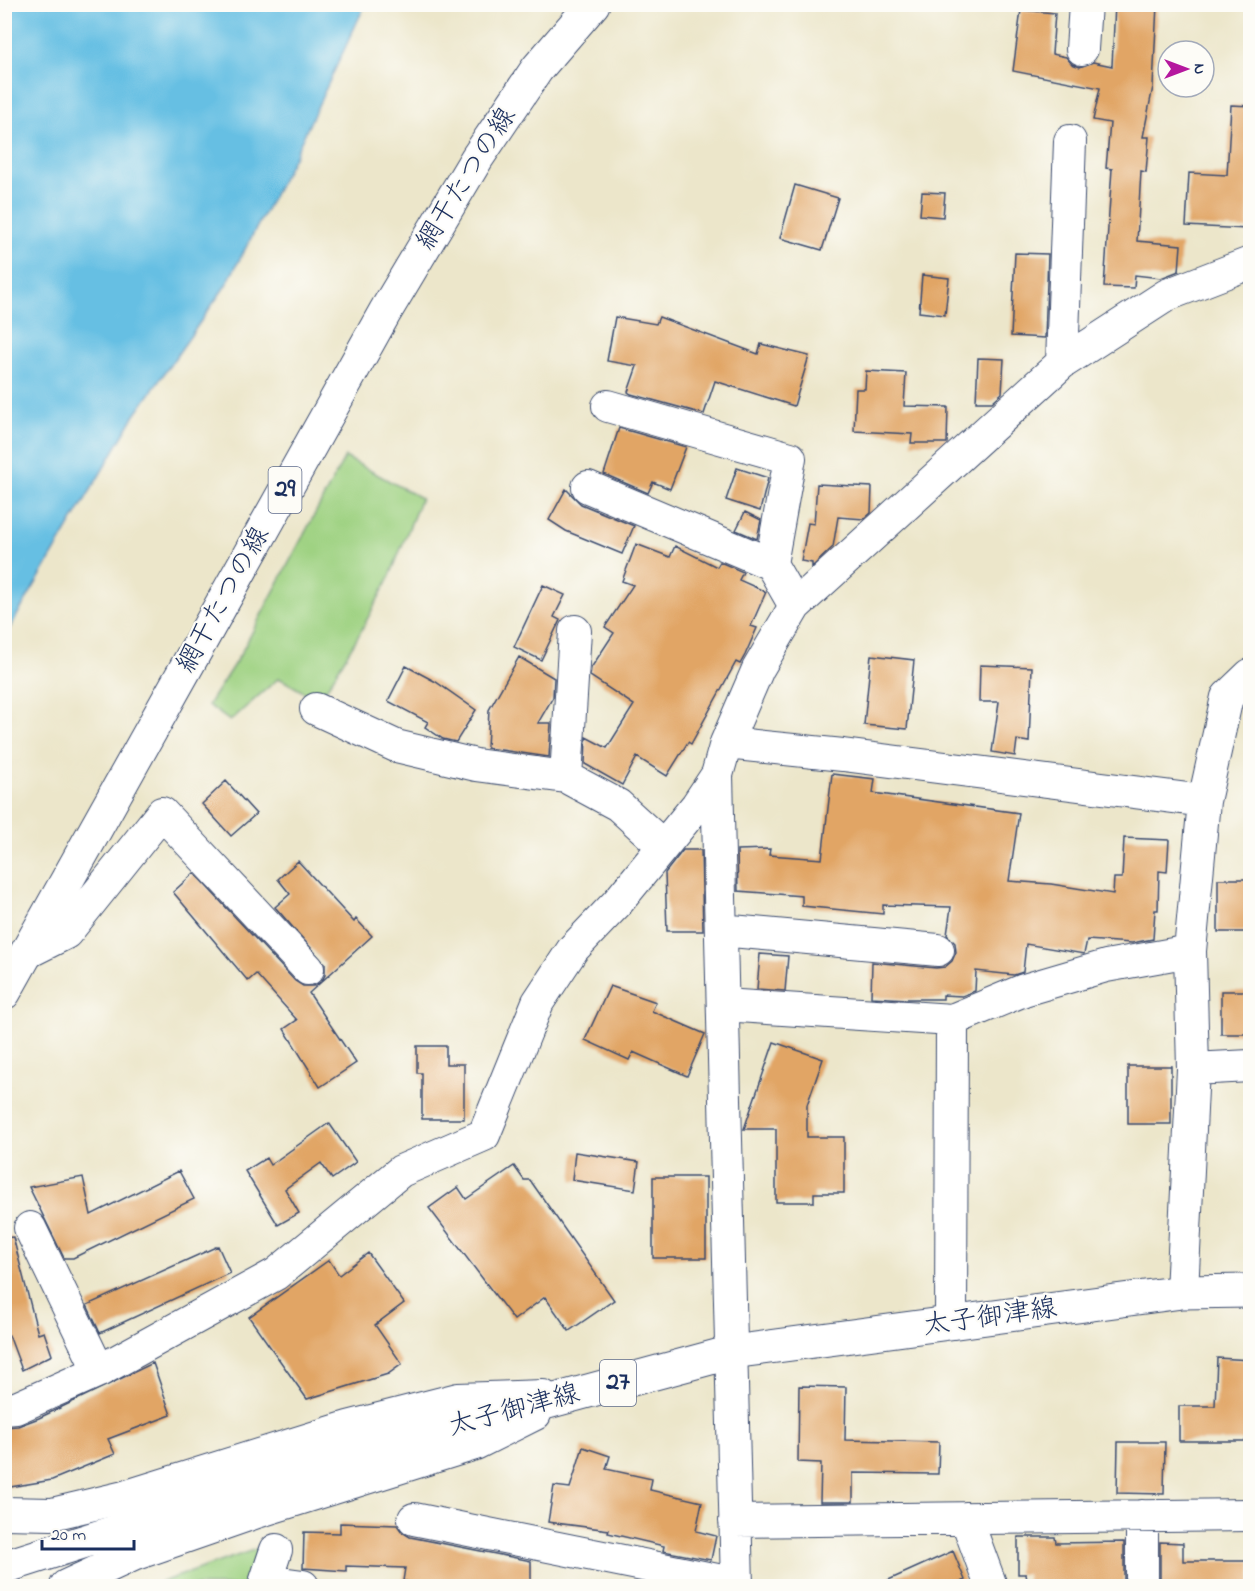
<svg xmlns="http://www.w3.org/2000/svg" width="1255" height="1591" viewBox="0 0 1255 1591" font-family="'Indie Flower','Klee One',sans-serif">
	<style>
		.green { fill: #9fd282; stroke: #5d8070; stroke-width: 1.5 }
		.water { fill: #66bfe3; stroke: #4077a0; stroke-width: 1.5 }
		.building { fill: #e1a565 }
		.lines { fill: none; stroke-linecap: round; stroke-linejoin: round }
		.street-casing { stroke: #3a4a6e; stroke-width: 34 }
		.primary-casing { stroke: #3a4a6e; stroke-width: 35 }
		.street { stroke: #fff; stroke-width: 32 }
		.primary { stroke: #fff; stroke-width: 33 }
		.labels { text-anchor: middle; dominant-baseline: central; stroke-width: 4.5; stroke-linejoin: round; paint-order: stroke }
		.shield { fill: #fdfcf7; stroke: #5f6c8c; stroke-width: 1.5 }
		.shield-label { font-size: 26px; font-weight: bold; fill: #1b2f5e }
		.street-label { font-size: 27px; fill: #1b2f5e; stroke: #fdfcf7 }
	</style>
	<rect width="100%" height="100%" fill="#fdfcf7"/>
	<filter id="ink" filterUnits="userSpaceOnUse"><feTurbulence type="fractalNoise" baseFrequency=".0167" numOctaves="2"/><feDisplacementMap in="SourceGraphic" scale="12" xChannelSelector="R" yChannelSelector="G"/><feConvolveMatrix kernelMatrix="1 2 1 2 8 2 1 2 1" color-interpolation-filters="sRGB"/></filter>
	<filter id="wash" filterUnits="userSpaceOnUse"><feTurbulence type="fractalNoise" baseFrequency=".008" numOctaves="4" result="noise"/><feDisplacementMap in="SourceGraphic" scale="24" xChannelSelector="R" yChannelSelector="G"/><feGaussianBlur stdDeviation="1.35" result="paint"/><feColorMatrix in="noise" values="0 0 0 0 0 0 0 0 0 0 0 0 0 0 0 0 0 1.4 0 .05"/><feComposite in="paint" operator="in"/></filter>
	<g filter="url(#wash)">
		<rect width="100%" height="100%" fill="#ece6ca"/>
		<path class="green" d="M 345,457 L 421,498 L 390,576 L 359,635 L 319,701 L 279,678 L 230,721 L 208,705 L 240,655 Z
			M 262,1547 L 244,1586 L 150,1586 Z"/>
		<path class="water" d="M 5,4 L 365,5 L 293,159 L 226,285 L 133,418 L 5,636 Z"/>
		<g id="blocks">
			<path class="building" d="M 1115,4 L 1157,4 L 1153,87 L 1143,137 L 1149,137 L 1146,172 L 1141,171 L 1137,241 L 1181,245 L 1179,271 L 1161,278 L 1135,275 L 1134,288 L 1104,287 L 1112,169 L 1106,168 L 1110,123 L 1093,120 L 1100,88 L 1013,71 L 1021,10 L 1055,13 L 1052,54 L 1066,57 L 1072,64 L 1080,67 L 1093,62 L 1112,66 Z
				M 1231,105 L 1251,106 L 1248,229 L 1186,226 L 1189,173 L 1227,175 Z
				M 795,185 L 838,198 L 822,250 L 780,238 Z
				M 922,192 L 945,193 L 943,217 L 920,215 Z
				M 1015,253 L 1048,254 L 1045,338 L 1011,336 Z
				M 922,275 L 949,278 L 945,315 L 919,312 Z
				M 615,317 L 656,324 L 659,317 L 758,354 L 761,344 L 809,356 L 794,406 L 715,381 L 704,414 L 631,394 L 628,392 L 637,366 L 607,361 Z
				M 978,358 L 1004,359 L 1002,393 L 992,402 L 976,402 Z
				M 866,371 L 906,373 L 904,406 L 948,407 L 947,443 L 911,443 L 912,434 L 854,431 L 856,389 L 865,389 Z
				M 619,428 L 686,447 L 670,489 L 653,482 L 648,493 L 604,474 Z
				M 737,468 L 768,478 L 760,511 L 726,500 Z
				M 817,484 L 872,487 L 871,513 L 864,519 L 838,517 L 833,547 L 812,567 L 812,563 L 801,561 L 808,523 L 814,524 Z
				M 566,489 L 581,504 L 634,526 L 622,554 L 566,531 L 549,520 Z
				M 745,512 L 761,520 L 757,539 L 736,530 Z
				M 636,544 L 670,557 L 675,546 L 717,567 L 720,562 L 743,572 L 739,580 L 766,592 L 751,626 L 757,628 L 745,655 L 740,664 L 736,662 L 691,744 L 688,742 L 667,776 L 637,757 L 622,785 L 585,764 L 586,737 L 607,748 L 634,705 L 590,676 L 591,668 L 614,633 L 605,627 L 633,585 L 622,581 Z
				M 543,585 L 565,595 L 554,617 L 560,620 L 541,660 L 514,647 Z
				M 871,655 L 914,660 L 907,729 L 864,725 Z
				M 519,657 L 554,678 L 553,697 L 538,723 L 551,723 L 549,757 L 487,748 L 489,710 Z
				M 980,665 L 1032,667 L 1029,742 L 1017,740 L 1015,756 L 992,752 L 999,702 L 979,702 Z
				M 406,666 L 436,682 L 476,710 L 456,742 L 443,739 L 425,727 L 428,722 L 388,701 Z
				M 832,774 L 875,779 L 873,793 L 1019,813 L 1009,881 L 1051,884 L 1113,894 L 1114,878 L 1122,878 L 1124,838 L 1169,840 L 1167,872 L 1159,871 L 1158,910 L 1155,910 L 1153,939 L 1132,943 L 1087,940 L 1084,954 L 1026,944 L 1023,972 L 1014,975 L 976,971 L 975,991 L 962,996 L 943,995 L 943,999 L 908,999 L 871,997 L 872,962 L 936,968 L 945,967 L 952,961 L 956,952 L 955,943 L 947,935 L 951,907 L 883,905 L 883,914 L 802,906 L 802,896 L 738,891 L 737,850 L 770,849 L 769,855 L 822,859 Z
				M 226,781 L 256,814 L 231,836 L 202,804 Z
				M 683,850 L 701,850 L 703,931 L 667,931 L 665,873 Z
				M 298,861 L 354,922 L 356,919 L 372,936 L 309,993 L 356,1063 L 320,1087 L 284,1029 L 297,1020 L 256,974 L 248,981 L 173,892 L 194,873 L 295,981 L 303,986 L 313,986 L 321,982 L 325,975 L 325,964 L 275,907 L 290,894 L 278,879 Z
				M 1218,879 L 1249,879 L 1249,932 L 1218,932 Z
				M 760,954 L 788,956 L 785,991 L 757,989 Z
				M 610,986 L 656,1002 L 652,1011 L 705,1034 L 687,1076 L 633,1052 L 629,1060 L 585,1040 Z
				M 1221,991 L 1251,991 L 1251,1034 L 1221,1034 Z
				M 774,1042 L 823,1059 L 807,1105 L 807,1137 L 844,1137 L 844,1193 L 814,1193 L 814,1202 L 776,1202 L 776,1129 L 744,1129 Z
				M 417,1046 L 446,1046 L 446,1064 L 464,1064 L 464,1119 L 422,1119 L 422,1073 L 417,1073 Z
				M 1128,1066 L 1171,1066 L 1171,1124 L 1128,1124 Z
				M 329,1123 L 356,1162 L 332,1179 L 321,1163 L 285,1189 L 299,1213 L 278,1225 L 245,1171 L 266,1158 L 270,1165 Z
				M 575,1152 L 639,1162 L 635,1190 L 572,1180 Z
				M 514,1166 L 524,1180 L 530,1180 L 614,1300 L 569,1331 L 545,1297 L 514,1320 L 429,1208 L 458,1187 L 466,1199 Z
				M 179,1171 L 194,1199 L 73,1258 L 64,1258 L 29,1187 L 83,1177 L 91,1215 Z
				M 653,1177 L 706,1177 L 706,1258 L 653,1258 Z
				M 13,1237 L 38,1334 L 44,1332 L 52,1355 L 22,1370 L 9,1335 L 4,1336 L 4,1238 Z
				M 218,1246 L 230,1273 L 100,1333 L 87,1305 Z
				M 368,1253 L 404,1303 L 375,1325 L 402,1364 L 388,1374 L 307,1399 L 249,1317 L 329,1260 L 339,1275 Z
				M 1217,1358 L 1251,1360 L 1251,1398 L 1246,1398 L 1246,1441 L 1179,1441 L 1179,1406 L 1215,1406 Z
				M 153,1363 L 171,1415 L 108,1439 L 115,1454 L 52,1480 L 4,1488 L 4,1427 L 18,1426 L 39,1418 Z
				M 799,1386 L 846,1387 L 845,1440 L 939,1442 L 938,1474 L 853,1473 L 853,1502 L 820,1502 L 821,1463 L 798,1462 Z
				M 1118,1442 L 1165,1442 L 1164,1494 L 1117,1493 Z
				M 583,1447 L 610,1456 L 606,1469 L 652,1479 L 650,1490 L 702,1502 L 696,1531 L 716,1536 L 711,1560 L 663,1551 L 664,1546 L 608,1533 L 609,1530 L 548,1522 L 554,1486 L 570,1488 Z
				M 340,1523 L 397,1525 L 402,1532 L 410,1537 L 531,1561 L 531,1587 L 445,1587 L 403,1581 L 405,1568 L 346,1566 L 346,1571 L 303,1568 L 304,1532 L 340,1533 Z
				M 1018,1537 L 1055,1537 L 1056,1543 L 1124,1542 L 1124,1587 L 1028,1587 L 1026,1574 L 1018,1574 Z
				M 1160,1542 L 1183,1543 L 1183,1561 L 1251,1561 L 1251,1587 L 1160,1587 Z
				M 953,1551 L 965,1580 L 949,1587 L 873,1587 Z"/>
		</g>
	</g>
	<g filter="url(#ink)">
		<use href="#blocks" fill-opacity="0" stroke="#3a4a6e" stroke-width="1.5"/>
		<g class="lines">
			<g class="street-casing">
				<path id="street" d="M 1082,49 L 1085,4
					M 1062,363 L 1070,141
					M 608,406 L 790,458 L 771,564
					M 588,487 L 771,564 L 795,606
					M 316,709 L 396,746 L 476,765 L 566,777 L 618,805 L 662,845
					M 726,743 L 843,755 L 1204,801
					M 566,777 L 575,631
					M 721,930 L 938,950
					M 28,952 L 66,933 L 162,813 L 308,969
					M 723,1005 L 952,1020 L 1024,990 L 1106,966 L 1190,951
					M 1193,1069 L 1250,1066
					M 30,1228 L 99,1371
					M 1182,1292 L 1193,1069 L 1190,951 L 1204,801 L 1227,697 L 1250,675
					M 951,1323 L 952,1020
					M 4,1409 L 16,1408 L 99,1371 L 276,1274 L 401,1171 L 484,1135 L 538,1002 L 573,949 L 617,903 L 697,805 L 717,775
					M 4,1513 L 52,1514 L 124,1497 L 348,1427 L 458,1399 L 543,1396
					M 1142,1516 L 1142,1586
					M 966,1518 L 991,1586
					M 414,1519 L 737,1584
					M 735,1521 L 1250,1515
					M 266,1581 L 303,1586
					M 66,1586 L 133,1555 L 257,1512 L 475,1444 L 535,1414
					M 264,1586 L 276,1550
					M 737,1586 L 717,775 L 726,743 L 758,669 L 795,606 L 1062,363 L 1167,295 L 1250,263"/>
			</g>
			<g class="primary-casing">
				<path id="primary" d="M 4,993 L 385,312 L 477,158 L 537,69 L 593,4
					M 4,1567 L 378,1448 L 732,1352 L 1182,1292 L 1250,1291"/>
			</g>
			<use href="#street" class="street"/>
			<use href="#primary" class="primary"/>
		</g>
	</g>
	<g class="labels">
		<g class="shield">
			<rect x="268.5" y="467" width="33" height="46" rx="4.5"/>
			<rect x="600" y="1360" width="36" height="46" rx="4.5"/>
		</g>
		<g class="shield-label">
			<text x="285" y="490">29</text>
			<text x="618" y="1383">27</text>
		</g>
		<g class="street-label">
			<text transform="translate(467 179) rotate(-58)">網干たつの線</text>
			<text transform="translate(224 600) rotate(-61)">網干たつの線</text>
			<text transform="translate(990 1318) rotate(-8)">太子御津線</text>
			<text transform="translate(514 1411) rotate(-15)">太子御津線</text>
		</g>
	</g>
	<rect width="1255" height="1591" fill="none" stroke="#fdfcf7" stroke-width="24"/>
	<g transform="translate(1186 69) rotate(90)"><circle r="28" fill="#fdfcf7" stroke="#a3aaba" stroke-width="1.5"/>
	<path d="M0-4.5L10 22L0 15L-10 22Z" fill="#b5179e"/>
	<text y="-9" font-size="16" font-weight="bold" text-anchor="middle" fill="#1b2f5e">N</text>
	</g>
	<path d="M42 1540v9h92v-9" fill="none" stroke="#1b2f5e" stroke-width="3"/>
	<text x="51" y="1540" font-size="18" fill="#1b2f5e" stroke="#fdfcf7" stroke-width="4.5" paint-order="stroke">20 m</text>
</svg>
